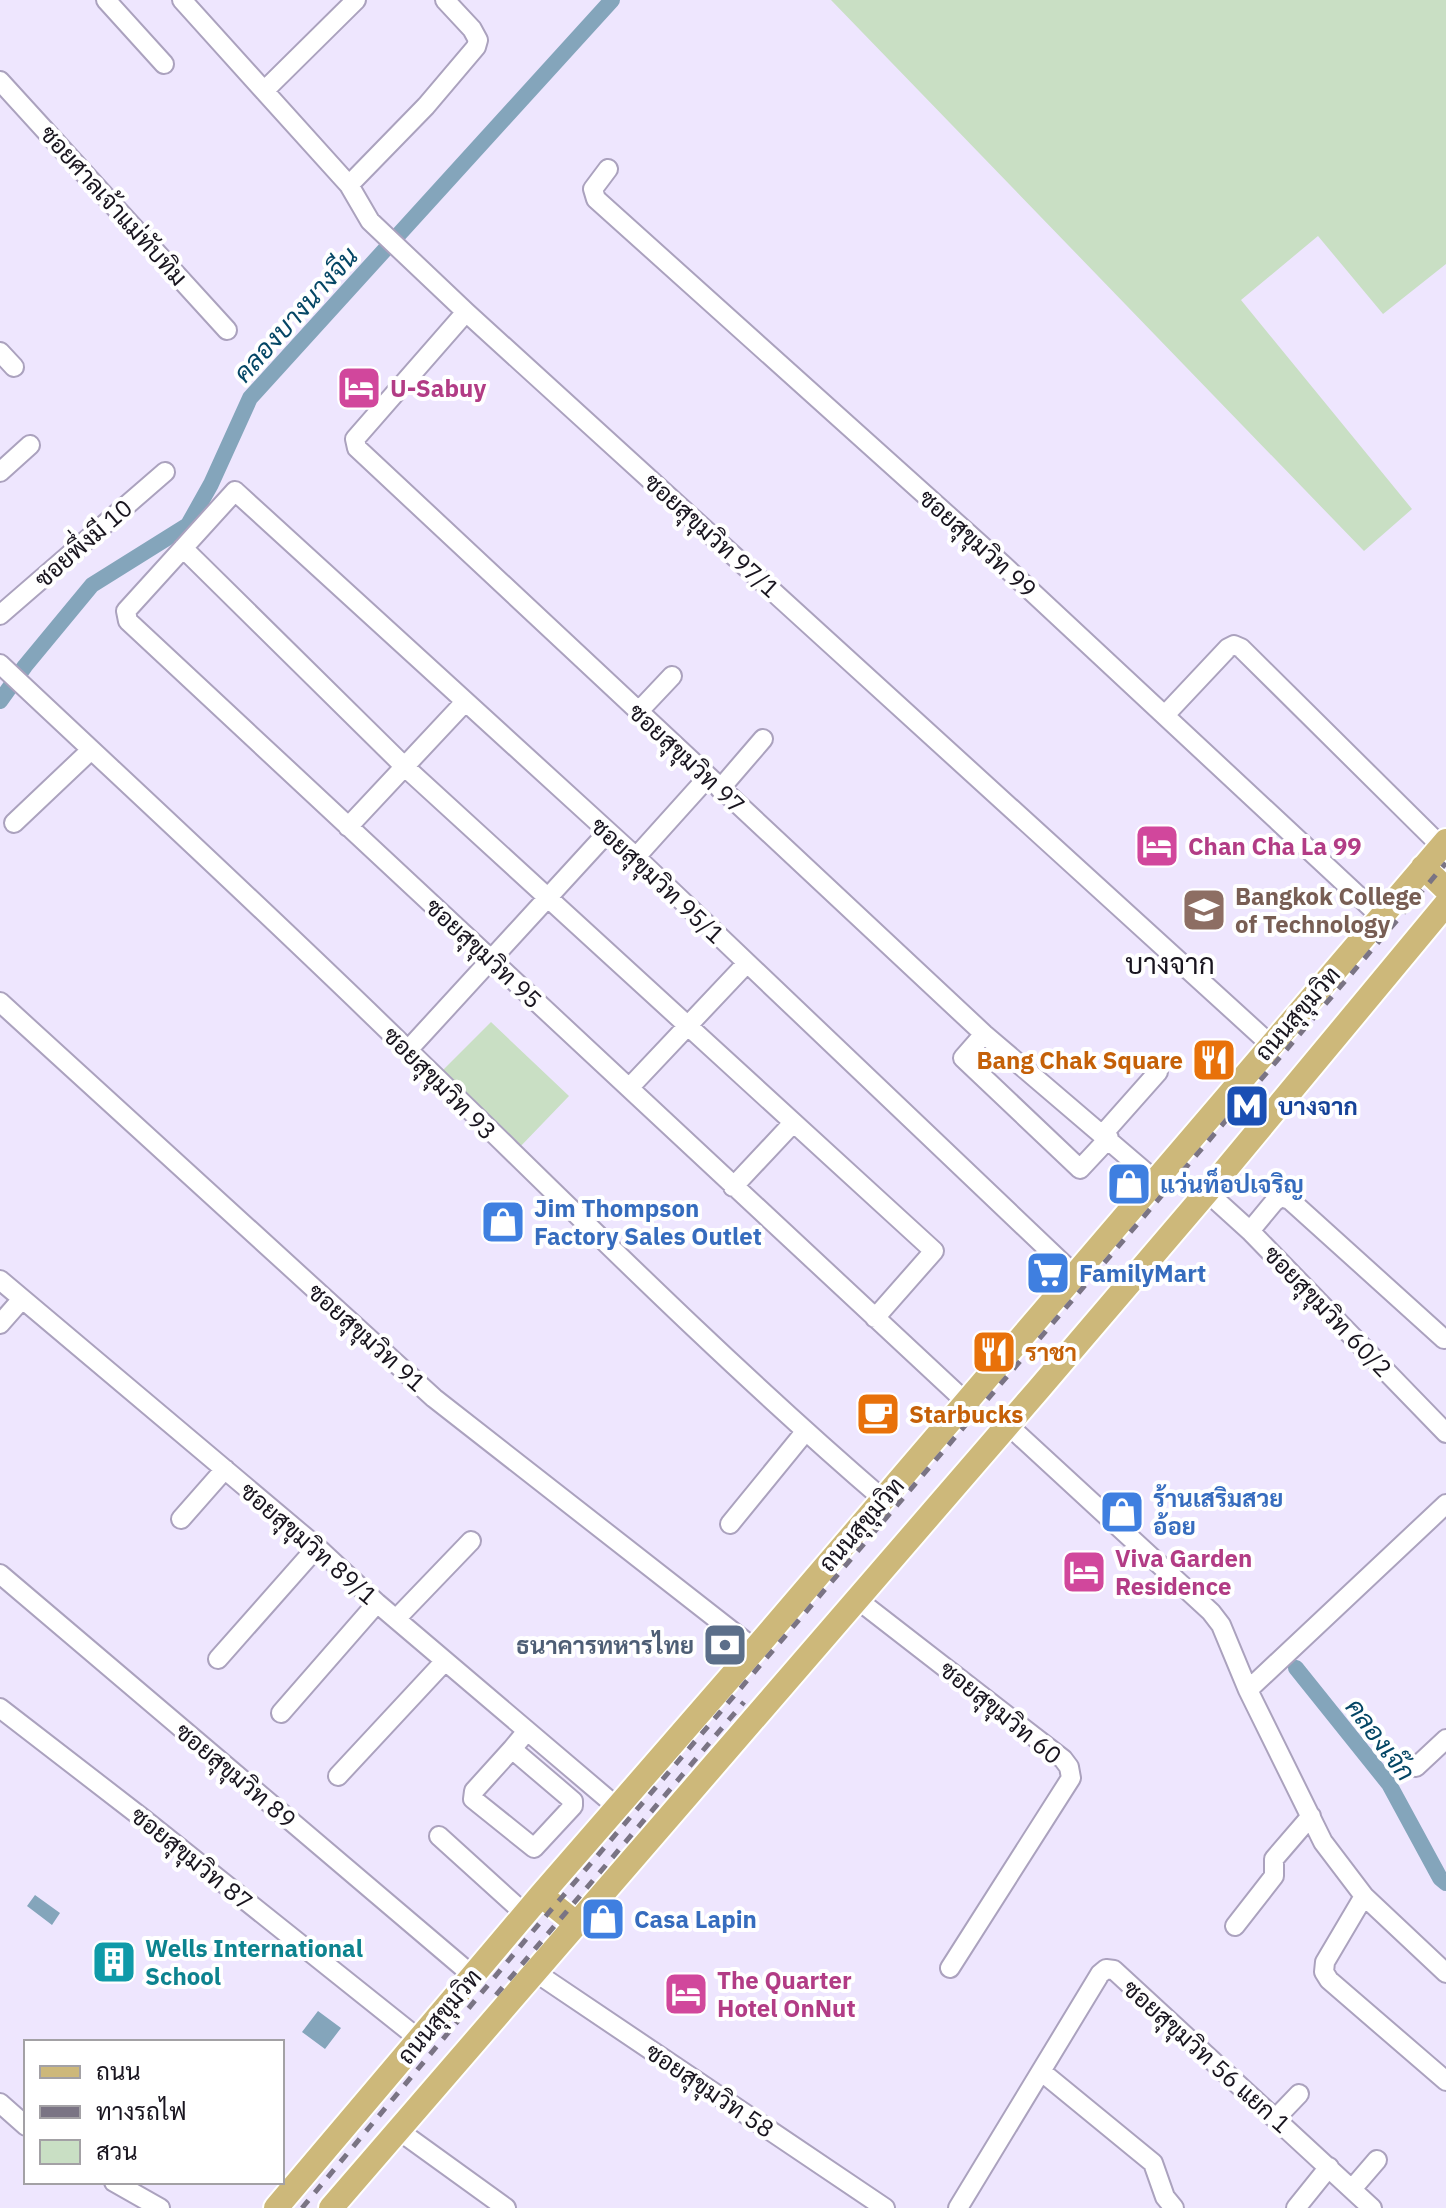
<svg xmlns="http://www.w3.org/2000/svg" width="1446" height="2208" viewBox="0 0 1446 2208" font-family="'IBM Plex Sans',Sarabun,sans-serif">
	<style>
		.green { fill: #c9dfc4 }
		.water { fill: #84a5bb }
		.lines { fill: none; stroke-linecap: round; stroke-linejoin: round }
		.canal { stroke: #84a5bb; stroke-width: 16 }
		.minor-casing { stroke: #aba2be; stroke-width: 22 }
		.major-casing { stroke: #fff; stroke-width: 28 }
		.minor { stroke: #fff; stroke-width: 18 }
		.major { stroke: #cdb87a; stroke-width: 24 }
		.rail { stroke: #7a7484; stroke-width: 5; stroke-dasharray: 10 10; stroke-linecap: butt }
		.labels { text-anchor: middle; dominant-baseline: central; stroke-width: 8; stroke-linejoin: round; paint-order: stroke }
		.street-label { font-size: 24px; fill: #19151f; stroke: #fff }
		.hotel-label { font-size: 24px; font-weight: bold; fill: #b23c85; stroke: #fff; text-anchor: start }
		.education-label { font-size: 24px; font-weight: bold; fill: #785e54; stroke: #fff; text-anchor: start }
		.food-label { font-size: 24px; font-weight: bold; fill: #c56008; stroke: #fff; text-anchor: start }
		.transit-label { font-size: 24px; font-weight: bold; fill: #164399; stroke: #fff; text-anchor: start }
		.shop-label { font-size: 24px; font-weight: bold; fill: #366cbe; stroke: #fff; text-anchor: start }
		.service-label { font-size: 24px; font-weight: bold; fill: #4e5e75; stroke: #fff; text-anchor: end }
		.culture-label { font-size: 24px; font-weight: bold; fill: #0d838f; stroke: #fff; text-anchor: start }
		.water-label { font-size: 26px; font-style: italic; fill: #044665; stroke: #fff }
		.quarter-label { font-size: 28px; fill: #19151f; stroke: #fff }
	</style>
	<rect width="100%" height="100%" fill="#eee6fe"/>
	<path class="green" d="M 831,0 L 1446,0 L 1446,264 L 1383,314 L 1318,236 L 1241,300 L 1412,509 L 1364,551 Z
		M 491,1022 L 569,1096 L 518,1149 L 439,1074 Z"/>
	<path class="water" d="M 35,1895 L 60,1913 L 52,1925 L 27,1906 Z
		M 318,2011 L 341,2028 L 325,2049 L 302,2032 Z"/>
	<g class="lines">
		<path class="canal" d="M 0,701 L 25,666 L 92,585 L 188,525 L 211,484 L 250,398 L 612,0
			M 1296,1668 L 1389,1784 L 1440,1878 L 1446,1883"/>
		<g class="minor-casing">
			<path id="minor" d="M 106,0 L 164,64
				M 182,0 L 349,185 L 370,221 L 466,312 L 1270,1044
				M 0,81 L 227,330
				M 264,91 L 356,0
				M 608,169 L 593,189 L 596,199 L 1002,564 L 1381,917
				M 349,185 L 426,106 L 476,47 L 478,40 L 472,29 L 445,0
				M 466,312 L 355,439 L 357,448 L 984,1034 L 1156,1181
				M 0,352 L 14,367
				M 0,472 L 30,445
				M 183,548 L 405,767 L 934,1251 L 875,1318
				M 0,615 L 165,472
				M 0,664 C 136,792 274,919 408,1050 C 565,1202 718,1357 883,1499
				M 638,712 L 672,676
				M 1165,715 L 1228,648 L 1234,645 L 1241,648 L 1441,846
				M 720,789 L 763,739
				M 14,823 L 91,750
				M 348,827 L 465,702
				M 636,857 L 708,777
				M 0,1002 L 434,1398 L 755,1649
				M 984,1034 L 963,1058 L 1080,1169 L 1109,1138
				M 408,1050 L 607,833
				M 629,1088 L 747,963
				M 1103,1134 L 1158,1072
				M 733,1187 L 793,1123
				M 1207,1192 L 1250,1231 L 1446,1433
				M 1250,1231 L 1274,1202 L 1281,1197 L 1290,1200 L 1444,1339
				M 0,1280 L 317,1547 L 377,1603 L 617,1807
				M 0,1324 L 22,1299
				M 966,1402 L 128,621 L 126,611 L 235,491 L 636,857 L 1075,1275
				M 1008,1425 L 1211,1612 L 1221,1625 L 1248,1690 L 1323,1842 L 1364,1896 L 1446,1973
				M 181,1519 L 225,1469
				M 730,1524 L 805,1432
				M 0,1574 L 472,1975
				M 858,1600 L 1063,1759 L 1069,1767 L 1071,1778 L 950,1968
				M 396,1619 L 471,1541
				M 218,1659 L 317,1547
				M 1248,1690 L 1446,1504
				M 0,1708 L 141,1817 L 419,2039
				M 281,1713 L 377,1603
				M 512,1749 L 474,1791 L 473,1799 L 534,1848 L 573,1806 L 573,1801 L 512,1749 L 527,1731
				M 1416,1767 L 1446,1739
				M 338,1776 L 445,1661
				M 439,1836 L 525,1914
				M 1364,1896 L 1325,1962 L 1324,1972 L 1329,1980 L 1446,2081
				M 1235,1926 L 1274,1876 L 1274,1859 L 1311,1816
				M 535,1972 L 885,2208
				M 1042,2072 L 1153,2163 L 1165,2197 L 1174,2208
				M 0,2103 L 26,2126
				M 1276,2118 L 1299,2094
				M 398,2130 L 506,2208
				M 114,2182 L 160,2208
				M 1352,2189 L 1377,2160
				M 958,2208 L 1100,1974 L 1106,1969 L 1114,1970 L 1372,2208
				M 1296,2208 L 1329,2167"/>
		</g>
		<g class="major-casing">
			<path id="major" d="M 1423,867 L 1446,889
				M 541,1895 L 577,1924
				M 276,2208 L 541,1895 L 755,1649 L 1446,841
				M 331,2208 L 1038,1390 L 1207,1192 L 1446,904"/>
		</g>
		<use href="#minor" class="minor"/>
		<use href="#major" class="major"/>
		<path class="rail" d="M 496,1995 L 744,1702
			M 302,2208 L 533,1931 L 1446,863"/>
	</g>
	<defs>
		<g id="hotel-square" transform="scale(2.3)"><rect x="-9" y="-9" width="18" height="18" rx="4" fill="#d1479c" stroke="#fff"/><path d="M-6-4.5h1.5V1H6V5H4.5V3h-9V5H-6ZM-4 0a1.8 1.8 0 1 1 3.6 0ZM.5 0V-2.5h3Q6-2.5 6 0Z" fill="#fff"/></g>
		<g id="university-square" transform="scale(2.3)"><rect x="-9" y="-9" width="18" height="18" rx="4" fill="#8d6e63" stroke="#fff"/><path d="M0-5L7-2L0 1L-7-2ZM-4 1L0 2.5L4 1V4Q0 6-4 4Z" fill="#fff"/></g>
		<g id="restaurant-square" transform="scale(2.3)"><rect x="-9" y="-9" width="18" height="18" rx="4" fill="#e8710a" stroke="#fff"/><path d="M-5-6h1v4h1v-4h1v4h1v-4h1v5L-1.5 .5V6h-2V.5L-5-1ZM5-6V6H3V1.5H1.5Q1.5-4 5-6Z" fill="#fff"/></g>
		<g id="metro-square" transform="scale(2.3)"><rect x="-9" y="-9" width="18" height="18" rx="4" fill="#1a4fb4" stroke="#fff"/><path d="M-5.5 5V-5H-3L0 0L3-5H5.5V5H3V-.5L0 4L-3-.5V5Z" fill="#fff"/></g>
		<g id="shop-square" transform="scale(2.3)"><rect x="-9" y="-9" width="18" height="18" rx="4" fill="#3f7fe0" stroke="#fff"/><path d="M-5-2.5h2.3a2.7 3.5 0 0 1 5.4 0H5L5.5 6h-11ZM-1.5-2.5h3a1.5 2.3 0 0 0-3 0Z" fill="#fff"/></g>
		<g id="supermarket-square" transform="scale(2.3)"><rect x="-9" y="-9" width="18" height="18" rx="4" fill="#3f7fe0" stroke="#fff"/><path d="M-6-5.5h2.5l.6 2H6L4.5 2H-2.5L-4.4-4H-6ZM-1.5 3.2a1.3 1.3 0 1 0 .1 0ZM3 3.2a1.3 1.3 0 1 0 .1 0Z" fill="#fff"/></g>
		<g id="cafe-square" transform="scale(2.3)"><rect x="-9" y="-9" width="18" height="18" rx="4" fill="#e8710a" stroke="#fff"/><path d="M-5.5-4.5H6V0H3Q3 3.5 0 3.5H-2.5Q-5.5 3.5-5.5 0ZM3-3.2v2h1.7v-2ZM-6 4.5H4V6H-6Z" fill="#fff"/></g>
		<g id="bank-square" transform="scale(2.3)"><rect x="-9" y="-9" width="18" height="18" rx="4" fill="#5c6f8a" stroke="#fff"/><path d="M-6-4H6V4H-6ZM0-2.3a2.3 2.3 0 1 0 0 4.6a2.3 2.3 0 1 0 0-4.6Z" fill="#fff"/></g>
		<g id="building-square" transform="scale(2.3)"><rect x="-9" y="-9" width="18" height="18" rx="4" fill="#0f9aa8" stroke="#fff"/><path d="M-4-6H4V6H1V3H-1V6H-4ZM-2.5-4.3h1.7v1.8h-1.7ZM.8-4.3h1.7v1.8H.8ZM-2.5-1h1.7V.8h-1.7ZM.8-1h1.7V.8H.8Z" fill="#fff"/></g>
	</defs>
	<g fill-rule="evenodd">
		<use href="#hotel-square" x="359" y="388"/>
		<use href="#hotel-square" x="1157" y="846"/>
		<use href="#university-square" x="1204" y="910"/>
		<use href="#restaurant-square" x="1214" y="1060"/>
		<use href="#metro-square" x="1247" y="1106"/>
		<use href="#shop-square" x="1129" y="1184"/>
		<use href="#shop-square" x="503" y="1222"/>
		<use href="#supermarket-square" x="1048" y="1273"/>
		<use href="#restaurant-square" x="994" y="1352"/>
		<use href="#cafe-square" x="878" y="1414"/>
		<use href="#shop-square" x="1122" y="1512"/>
		<use href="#hotel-square" x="1084" y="1572"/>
		<use href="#bank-square" x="725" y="1645"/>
		<use href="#shop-square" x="603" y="1919"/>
		<use href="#building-square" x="114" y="1962"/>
		<use href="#hotel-square" x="686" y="1994"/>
	</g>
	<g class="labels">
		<g class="street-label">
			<text transform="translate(114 205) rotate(48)">ซอยศาลเจ้าแม่ทับทิม</text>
			<text transform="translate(712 535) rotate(42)">ซอยสุขุมวิท 97/1</text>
			<text transform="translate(83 543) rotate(-41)">ซอยพึ่งมี 10</text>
			<text transform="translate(978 543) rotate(42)">ซอยสุขุมวิท 99</text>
			<text transform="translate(687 758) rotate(43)">ซอยสุขุมวิท 97</text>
			<text transform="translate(658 880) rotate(43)">ซอยสุขุมวิท 95/1</text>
			<text transform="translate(484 953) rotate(43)">ซอยสุขุมวิท 95</text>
			<text transform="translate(1297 1013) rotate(-49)">ถนนสุขุมวิท</text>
			<text transform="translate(440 1083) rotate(45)">ซอยสุขุมวิท 93</text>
			<text transform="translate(1328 1311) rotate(46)">ซอยสุขุมวิท 60/2</text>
			<text transform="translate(367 1337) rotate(42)">ซอยสุขุมวิท 91</text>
			<text transform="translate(861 1524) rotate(-49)">ถนนสุขุมวิท</text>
			<text transform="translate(309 1543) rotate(41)">ซอยสุขุมวิท 89/1</text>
			<text transform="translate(1001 1712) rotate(39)">ซอยสุขุมวิท 60</text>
			<text transform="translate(236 1775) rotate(40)">ซอยสุขุมวิท 89</text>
			<text transform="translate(192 1858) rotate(39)">ซอยสุขุมวิท 87</text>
			<text transform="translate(439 2016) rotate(-50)">ถนนสุขุมวิท</text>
			<text transform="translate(1207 2056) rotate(42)">ซอยสุขุมวิท 56 แยก 1</text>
			<text transform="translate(710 2090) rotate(34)">ซอยสุขุมวิท 58</text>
		</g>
		<g class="hotel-label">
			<text x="390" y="388">U-Sabuy</text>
			<text x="1188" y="846">Chan Cha La 99</text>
			<text x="1115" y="1558">Viva Garden<tspan x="1115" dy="28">Residence</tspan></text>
			<text x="717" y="1980">The Quarter<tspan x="717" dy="28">Hotel OnNut</tspan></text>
		</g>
		<g class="education-label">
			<text x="1235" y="896">Bangkok College<tspan x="1235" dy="28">of Technology</tspan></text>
		</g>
		<g class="food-label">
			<text x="1183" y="1060" text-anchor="end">Bang Chak Square</text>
			<text x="1025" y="1352">ราชา</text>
			<text x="909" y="1414">Starbucks</text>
		</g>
		<g class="transit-label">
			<text x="1278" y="1106">บางจาก</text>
		</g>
		<g class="shop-label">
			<text x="1160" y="1184">แว่นท็อปเจริญ</text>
			<text x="534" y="1208">Jim Thompson<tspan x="534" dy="28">Factory Sales Outlet</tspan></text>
			<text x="1079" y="1273">FamilyMart</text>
			<text x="1153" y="1498">ร้านเสริมสวย<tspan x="1153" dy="28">อ้อย</tspan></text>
			<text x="634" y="1919">Casa Lapin</text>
		</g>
		<g class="service-label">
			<text x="694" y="1645">ธนาคารทหารไทย</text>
		</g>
		<g class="culture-label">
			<text x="145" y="1948">Wells International<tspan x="145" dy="28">School</tspan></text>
		</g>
		<g class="water-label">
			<text transform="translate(295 314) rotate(-48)">คลองบางนางจีน</text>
			<text transform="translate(1381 1739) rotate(53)">คลองเจ๊ก</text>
		</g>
		<g class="quarter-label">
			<text x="1170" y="963">บางจาก</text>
		</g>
	</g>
	<rect x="24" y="2040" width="260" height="144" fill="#ffffff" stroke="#a3a1a5" stroke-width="2"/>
	<rect x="40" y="2066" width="40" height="12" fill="#cdb87a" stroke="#a3a1a5" stroke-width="2"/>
	<text x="96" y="2080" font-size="24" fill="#19151f">ถนน</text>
	<rect x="40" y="2106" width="40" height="12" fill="#7a7484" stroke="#a3a1a5" stroke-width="2"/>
	<text x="96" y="2120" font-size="24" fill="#19151f">ทางรถไฟ</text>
	<rect x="40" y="2140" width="40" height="24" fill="#c9dfc4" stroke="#a3a1a5" stroke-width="2"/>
	<text x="96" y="2160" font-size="24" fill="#19151f">สวน</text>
</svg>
